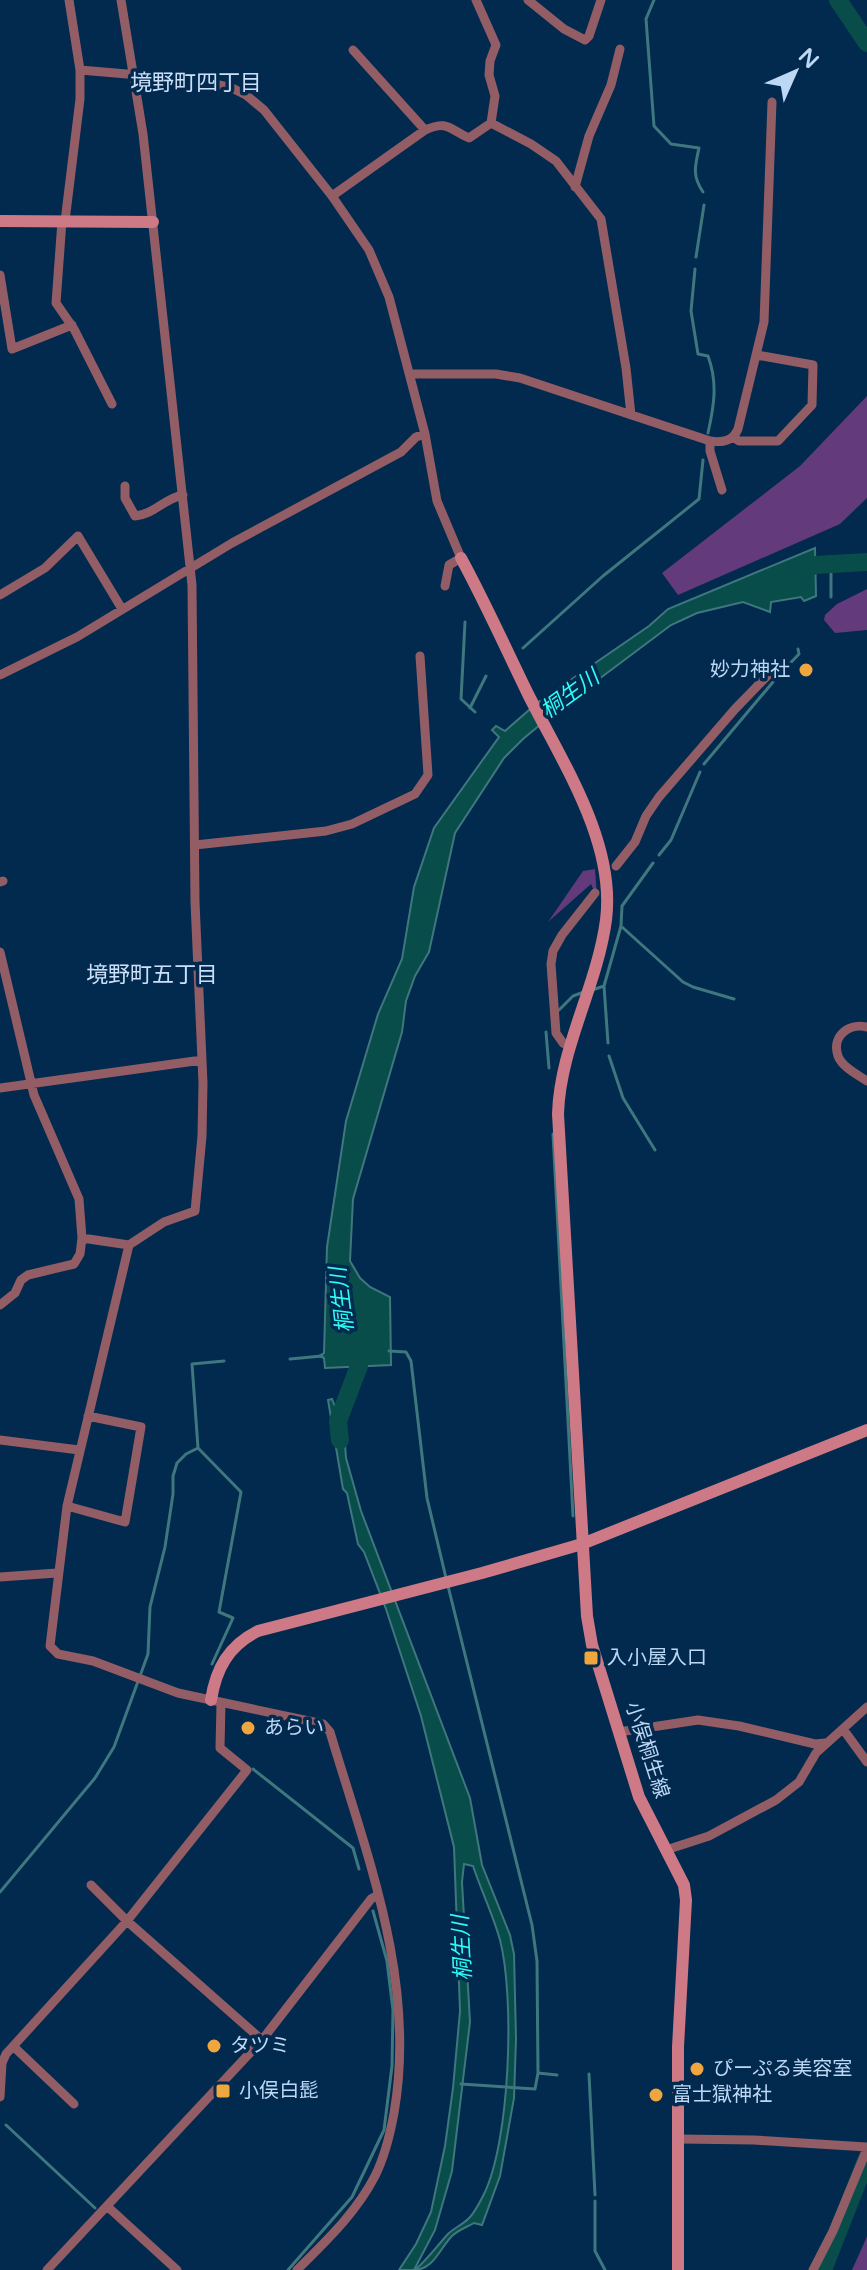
<svg xmlns="http://www.w3.org/2000/svg" width="867" height="2270" viewBox="0 0 867 2270" font-family="'Varela Round','Noto Sans JP',sans-serif">
	<style>
		.green { fill: #633a7c }
		.water { fill: #094d4b; stroke: #3f777e; stroke-width: 2 }
		.lines { fill: none; stroke-linecap: round; stroke-linejoin: round }
		.stream { stroke: #3f777e; stroke-width: 3 }
		.river { stroke: #094d4b; stroke-width: 18 }
		.street { stroke: #925d64; stroke-width: 9 }
		.secondary { stroke: #ce7a86; stroke-width: 12 }
		.poi-dot { fill: #f0a63f; stroke: #02294e; stroke-width: 3 }
		.labels { text-anchor: middle; dominant-baseline: central; stroke-width: 7; stroke-linejoin: round; paint-order: stroke }
		.poi-label { font-size: 20px; fill: #bdd8f5; stroke: #02294e; text-anchor: start }
		.street-label { font-size: 20px; fill: #bdd8f5; stroke: #02294e }
		.neighbourhood-label { font-size: 22px; fill: #cbe0f8; stroke: #02294e }
		.water-label { font-size: 22px; font-style: italic; fill: #2efcf5; stroke: #02294e }
	</style>
	<rect width="100%" height="100%" fill="#02294e"/>
	<path class="green" d="M 867,396 L 867,498 L 840,524 L 678,595 L 662,573 L 800,466 Z
		M 867,589 L 867,630 L 835,633 L 824,620 L 825,615 L 837,604 Z
		M 595,869 L 597,897 L 591,884 L 548,922 L 583,871 Z
		M 867,2236 L 867,2270 L 852,2270 L 865,2241 Z"/>
	<path class="water" d="M 815,548 L 816,596 L 804,601 L 801,597 L 771,602 L 770,612 L 743,602 L 697,613 L 671,625 L 559,709 L 523,739 L 504,758 L 455,833 L 429,952 L 415,976 L 406,1001 L 402,1032 L 353,1199 L 350,1261 L 360,1278 L 370,1287 L 390,1297 L 391,1365 L 325,1368 L 324,1358 L 319,1356 L 324,1353 L 327,1247 L 346,1121 L 378,1014 L 402,959 L 414,887 L 434,828 L 499,737 L 492,730 L 496,726 L 505,731 L 537,703 L 649,626 L 668,609 Z
		M 332,1399 L 344,1429 L 346,1458 L 361,1511 L 470,1798 L 482,1865 L 510,1935 L 514,1954 L 516,2039 L 514,2098 L 500,2176 L 482,2225 L 474,2223 C 467,2227 458,2230 452,2236 C 440,2248 434,2269 415,2270 C 428,2259 437,2246 448,2234 C 454,2228 462,2225 468,2219 C 474,2214 480,2202 484,2194 C 510,2141 515,1998 500,1940 C 493,1915 481,1890 473,1866 L 464,1864 L 462,1882 L 470,2022 L 452,2171 L 435,2230 L 414,2270 L 399,2270 L 416,2244 L 431,2212 L 445,2146 L 453,2088 L 460,2011 L 454,1847 L 421,1716 L 386,1609 L 364,1552 L 358,1544 L 347,1493 L 343,1489 L 328,1400 Z"/>
	<g class="lines">
		<path class="stream" d="M 654,0 L 646,19 L 654,126 L 671,144 L 699,148 C 695,166 692,176 703,192
			M 696,257 L 704,205
			M 695,269 L 691,311 L 698,354 L 708,356 C 718,383 714,406 708,433
			M 831,597 L 831,564
			M 465,622 L 461,699 L 475,712
			M 523,648 L 603,576 L 699,499 L 703,460
			M 777,677 L 799,654 L 798,649
			M 470,708 L 486,676
			M 704,764 L 773,682
			M 659,855 L 671,840 L 700,772
			M 622,927 L 683,982 L 693,987 L 734,999
			M 604,986 L 608,1043
			M 592,990 L 604,986 L 621,926 L 622,906 L 653,863
			M 559,1010 L 573,996 L 584,992
			M 546,1032 L 549,1068
			M 609,1056 L 623,1098 L 655,1150
			M 553,1134 L 573,1516
			M 389,1351 L 406,1352 L 411,1361 L 427,1498 L 446,1578
			M 290,1359 L 322,1356
			M 448,1586 L 532,1925 L 537,1961 L 538,2073 L 557,2075
			M 212,1664 L 233,1618 L 219,1612 L 241,1492 L 198,1448 L 192,1364 L 224,1361
			M 253,1769 L 353,1848 L 359,1869
			M 0,1892 L 95,1778 L 114,1747 L 148,1654 L 150,1607 L 165,1547 L 173,1494 L 173,1476 L 177,1463 L 186,1454 L 198,1448
			M 589,2074 L 595,2195
			M 461,2084 L 535,2089 L 538,2073
			M 6,2125 L 95,2208
			M 595,2201 L 595,2251 L 605,2270
			M 288,2270 L 352,2197 L 384,2130 L 392,2066 L 393,2010 L 387,1961 L 373,1911"/>
		<path class="river" d="M 838,0 L 867,43
			M 792,574 L 815,565 L 867,562
			M 340,1440 L 338,1421 L 359,1366 L 348,1344
			M 823,2270 L 867,2158"/>
		<path class="street" d="M 121,0 L 143,134 L 192,585 L 195,902 L 203,1083 L 202,1136 L 195,1211 L 164,1222 L 129,1245 L 67,1506 L 50,1646 L 58,1654 L 93,1661 L 178,1693 L 323,1724 L 330,1732 C 367,1856 417,1981 394,2113 C 390,2135 385,2156 375,2176 C 356,2213 326,2241 297,2270
			M 528,0 L 564,29 L 585,40 L 589,36 L 601,0
			M 353,50 L 425,130
			M 80,70 L 197,80 L 232,88 L 246,95 L 264,110 L 332,196 L 369,250 L 389,297 L 425,434 L 437,501 L 461,558 L 449,565 L 445,586
			M 491,123 L 531,144 L 556,161 L 601,219 L 626,368 L 631,415
			M 575,187 L 589,136 L 611,85 L 620,49
			M 332,196 L 425,130 C 448,120 449,129 469,138 L 491,123 L 495,96 L 489,75 L 490,61 L 496,45 L 476,0
			M 62,221 L 56,303 L 74,329 L 112,404
			M 65,221 L 80,99 L 80,70 L 69,0
			M 0,275 L 12,349 L 72,325
			M 411,374 L 496,374 L 520,378 L 710,441 C 723,443 733,441 738,429 L 764,322 L 772,102
			M 733,437 L 739,441 L 778,441 L 812,405 L 813,365 L 757,355
			M 710,441 L 710,451 L 722,490
			M 125,486 L 125,498 L 135,516 C 153,515 165,498 183,495
			M 0,595 L 45,568 L 78,536 L 122,609
			M 0,675 L 77,637 L 232,543 L 401,452 L 416,437 L 425,434
			M 195,845 L 326,831 L 352,824 L 415,794 L 428,775 L 420,656
			M 616,866 L 635,842 L 646,816 L 659,797 L 735,709 L 768,675
			M 0,882 L 3,881
			M 0,952 L 34,1095 L 79,1199 L 82,1238 L 80,1254 L 74,1264 L 28,1275 L 21,1280 L 15,1293 L 0,1305
			M 867,1027 C 850,1023 831,1035 838,1056 C 842,1067 858,1075 867,1081
			M 570,1046 L 563,1043 L 556,1033 L 551,964 L 553,951 L 562,935 L 595,893
			M 0,1088 L 202,1060
			M 82,1238 L 129,1245
			M 0,1440 L 79,1450
			M 67,1506 L 125,1522 L 141,1427 L 88,1416
			M 0,1577 L 57,1573
			M 843,1729 L 867,1762
			M 619,1732 L 698,1720 L 739,1726 L 815,1744 L 825,1743
			M 666,1850 L 709,1836 L 776,1800 L 799,1782 L 816,1753 L 867,1707
			M 91,1885 L 127,1921 L 262,2040
			M 13,2046 L 74,2104
			M 0,2097 L 2,2063 L 6,2054 L 127,1921 L 247,1770 L 220,1748 L 221,1703
			M 679,2139 L 754,2140 L 867,2147
			M 108,2207 L 177,2270
			M 47,2270 L 262,2040 L 371,1899 L 378,1895
			M 813,2270 L 833,2231 L 867,2149"/>
		<path class="secondary" d="M 0,221 L 153,222
			M 461,558 C 485,602 506,649 528,694 C 562,762 616,842 606,920 C 597,987 560,1047 558,1114 L 587,1616 L 592,1645 L 639,1797 L 684,1885 L 686,1900 L 678,2047 L 678,2270
			M 211,1700 C 216,1669 228,1646 258,1631 L 482,1573 L 582,1544 L 867,1430"/>
	</g>
	<g class="poi-dot">
		<circle cx="806" cy="670" r="8"/>
		<rect x="583" y="1650" width="16" height="16" rx="4"/>
		<circle cx="248" cy="1728" r="8"/>
		<circle cx="214" cy="2046" r="8"/>
		<circle cx="697" cy="2069" r="8"/>
		<rect x="215" y="2083" width="16" height="16" rx="4"/>
		<circle cx="656" cy="2095" r="8"/>
	</g>
	<g class="labels">
		<g class="poi-label">
			<text x="790" y="670" text-anchor="end">妙力神社</text>
			<text x="607" y="1658">入小屋入口</text>
			<text x="264" y="1728">あらい</text>
			<text x="230" y="2046">タツミ</text>
			<text x="713" y="2069">ぴーぷる美容室</text>
			<text x="239" y="2091">小俣白髭</text>
			<text x="672" y="2095">富士獄神社</text>
		</g>
		<g class="street-label">
			<text transform="translate(647 1750) rotate(72)">小俣桐生線</text>
		</g>
		<g class="neighbourhood-label">
			<text x="196" y="83">境野町四丁目</text>
			<text x="152" y="975">境野町五丁目</text>
		</g>
		<g class="water-label">
			<text transform="translate(570 694) rotate(-36)">桐生川</text>
			<text transform="translate(342 1300) rotate(-97)">桐生川</text>
			<text transform="translate(462 1948) rotate(-93)">桐生川</text>
		</g>
	</g>
	<g transform="translate(795 72) rotate(45)" stroke="#02294e" stroke-width="6" paint-order="stroke">
	<path d="M0-6L14 30L0 20L-14 30Z" fill="#bdd8f5"/>
	<text y="-12" font-size="22" font-weight="bold" text-anchor="middle" fill="#bdd8f5">N</text>
	</g>
</svg>
